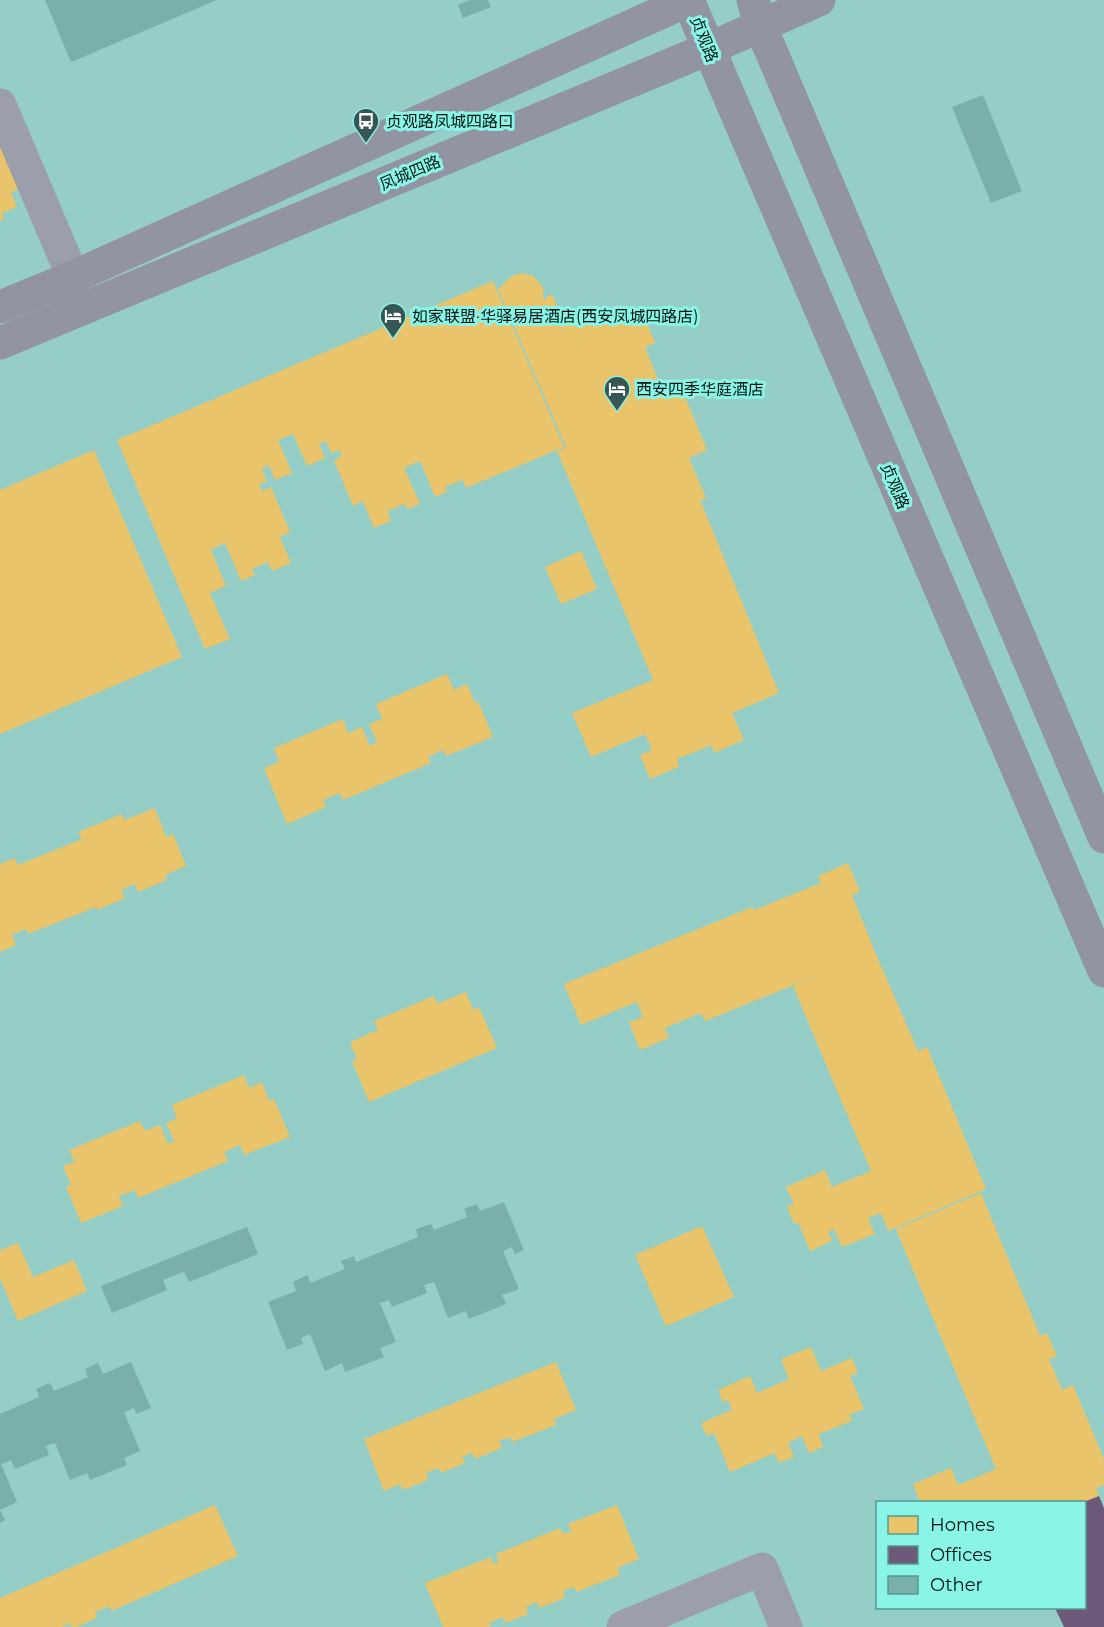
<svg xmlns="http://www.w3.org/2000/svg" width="1104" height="1627" viewBox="0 0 1104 1627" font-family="Montserrat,'Noto Sans SC',sans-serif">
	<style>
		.homes { fill: #e9c46a }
		.offices { fill: #6d597a }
		.building { fill: #7bafa9 }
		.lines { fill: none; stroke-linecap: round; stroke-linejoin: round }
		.street { stroke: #9c9eaa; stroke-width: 33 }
		.secondary { stroke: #9294a2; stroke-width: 33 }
		.labels { text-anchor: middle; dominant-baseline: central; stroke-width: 6; stroke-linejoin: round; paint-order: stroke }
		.street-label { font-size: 16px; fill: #011613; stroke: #8af4e6 }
		.poi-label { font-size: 16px; fill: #011613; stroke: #8af4e6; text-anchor: start }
	</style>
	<rect width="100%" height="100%" fill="#95cec7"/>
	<path class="homes" d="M 3,146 L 20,189 L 11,192 L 17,207 L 2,213 L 4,219 L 0,221 L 0,147 Z
		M 522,273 L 533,276 L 539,282 L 543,288 L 544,300 L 552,294 L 563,320 L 576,315 L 581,325 L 627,306 L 633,318 L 643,314 L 655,343 L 645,347 L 664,395 L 681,387 L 707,450 L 689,458 L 706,498 L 701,500 L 701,502 L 779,693 L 732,713 L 744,740 L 714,753 L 712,745 L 677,759 L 679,767 L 650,779 L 640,755 L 652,750 L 645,734 L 591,757 L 572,713 L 653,680 L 557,451 L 566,447 L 498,289 L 512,276 Z
		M 493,281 L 564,447 L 466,488 L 463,480 L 445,487 L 447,492 L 435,497 L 420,461 L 404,468 L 420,504 L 407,509 L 405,504 L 387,511 L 391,521 L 374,528 L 363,501 L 353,506 L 334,460 L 342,456 L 339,450 L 331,453 L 326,441 L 319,444 L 325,458 L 307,466 L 293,434 L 278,440 L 292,473 L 275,480 L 269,465 L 262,468 L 267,482 L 259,484 L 262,491 L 271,487 L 290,532 L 280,537 L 291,563 L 272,571 L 268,562 L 252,569 L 255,575 L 241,581 L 225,543 L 211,550 L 226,586 L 210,593 L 230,639 L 205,649 L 117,440 Z
		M 94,450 L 182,657 L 0,734 L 0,490 Z
		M 581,551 L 597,589 L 561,604 L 545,567 Z
		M 447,674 L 454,690 L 467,684 L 475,703 L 478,701 L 493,737 L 446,756 L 443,750 L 428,757 L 431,763 L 343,800 L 340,793 L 323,800 L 326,807 L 287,824 L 264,768 L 279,762 L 274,748 L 343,719 L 348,733 L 362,727 L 370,746 L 377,742 L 369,724 L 382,719 L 376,704 Z
		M 155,808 L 166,837 L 173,834 L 186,866 L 165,875 L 167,880 L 138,892 L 135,884 L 121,890 L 125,898 L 97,910 L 96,907 L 28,934 L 26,929 L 12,935 L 16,945 L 0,952 L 0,864 L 15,858 L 18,865 L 82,839 L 78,832 L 122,814 L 124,820 Z
		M 848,863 L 860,892 L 852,895 L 875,952 L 918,1051 L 927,1047 L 986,1189 L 888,1231 L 881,1213 L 868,1218 L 875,1234 L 842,1247 L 834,1229 L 828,1232 L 832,1241 L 810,1251 L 798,1222 L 794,1224 L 787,1207 L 794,1204 L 786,1187 L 825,1170 L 832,1187 L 871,1171 L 793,986 L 821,974 L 705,1021 L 701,1013 L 665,1028 L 669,1038 L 640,1050 L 629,1022 L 643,1017 L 637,1002 L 581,1025 L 564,984 L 752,907 L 754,910 L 821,883 L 818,876 Z
		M 466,992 L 473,1010 L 479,1007 L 497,1048 L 369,1102 L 352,1061 L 357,1059 L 350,1042 L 378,1030 L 374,1021 L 434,996 L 437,1004 Z
		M 244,1075 L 249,1088 L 262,1082 L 269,1101 L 274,1099 L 290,1137 L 244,1155 L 240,1145 L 224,1152 L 228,1161 L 138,1198 L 135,1190 L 119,1196 L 123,1206 L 81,1223 L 66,1187 L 71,1185 L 63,1166 L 75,1162 L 69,1150 L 140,1121 L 145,1131 L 160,1125 L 168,1144 L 174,1141 L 166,1123 L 177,1118 L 172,1105 Z
		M 981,1193 L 1040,1336 L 1047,1333 L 1057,1356 L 1049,1359 L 1062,1390 L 1073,1385 L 1104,1459 L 1104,1485 L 1096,1488 L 1099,1496 L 1084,1502 L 920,1502 L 913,1484 L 951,1468 L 958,1485 L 996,1469 L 896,1229 Z
		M 702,1226 L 734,1297 L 666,1326 L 635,1255 Z
		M 18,1243 L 33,1277 L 74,1260 L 87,1291 L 18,1321 L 0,1278 L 0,1250 Z
		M 811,1347 L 821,1371 L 852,1358 L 858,1373 L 850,1376 L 864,1409 L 849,1415 L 852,1421 L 819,1434 L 823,1447 L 809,1453 L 802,1436 L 788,1443 L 794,1457 L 779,1463 L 775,1453 L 730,1472 L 714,1433 L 707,1436 L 701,1423 L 732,1410 L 728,1400 L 723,1402 L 718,1390 L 750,1376 L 757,1393 L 789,1379 L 781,1359 Z
		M 556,1362 L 576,1410 L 554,1419 L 556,1425 L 512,1442 L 510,1437 L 499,1441 L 502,1448 L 475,1459 L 472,1453 L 462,1457 L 465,1463 L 441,1473 L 439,1468 L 426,1473 L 428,1480 L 403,1490 L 400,1484 L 384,1491 L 364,1439 Z
		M 215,1505 L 238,1556 L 111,1611 L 109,1606 L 95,1612 L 97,1618 L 76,1627 L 72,1627 L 70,1623 L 62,1627 L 0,1627 L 0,1598 Z
		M 617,1505 L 639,1559 L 617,1568 L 620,1575 L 576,1592 L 574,1587 L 563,1591 L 565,1598 L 539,1608 L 537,1602 L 526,1607 L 528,1614 L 505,1623 L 503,1617 L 489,1623 L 491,1627 L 443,1627 L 425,1583 L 491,1557 L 493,1564 L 499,1562 L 496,1554 L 560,1528 L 563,1534 L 571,1531 L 568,1524 Z"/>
	<path class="offices" d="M 1099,1496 L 1104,1508 L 1104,1627 L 1064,1627 L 1055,1608 L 1084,1608 L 1084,1502 Z"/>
	<path class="building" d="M 45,0 L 217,0 L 71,62 Z
		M 471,0 L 488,0 L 491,7 L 463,18 L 458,5 Z
		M 983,95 L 1022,191 L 991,203 L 952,107 Z
		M 504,1202 L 524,1250 L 515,1254 L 512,1247 L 503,1251 L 519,1289 L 502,1295 L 506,1304 L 469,1319 L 466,1311 L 448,1318 L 434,1282 L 424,1285 L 427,1293 L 392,1307 L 389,1300 L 380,1303 L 396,1342 L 380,1348 L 384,1357 L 345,1372 L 342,1363 L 325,1371 L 310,1334 L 301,1338 L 303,1344 L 287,1350 L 268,1302 L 296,1291 L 293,1282 L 307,1275 L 311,1283 L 345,1269 L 341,1261 L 354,1256 L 356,1262 L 418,1237 L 416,1229 L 431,1224 L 434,1230 L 467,1217 L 464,1209 L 477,1204 L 480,1211 Z
		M 247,1227 L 258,1254 L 189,1282 L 184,1272 L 163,1280 L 167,1290 L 112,1313 L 101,1286 Z
		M 131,1362 L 151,1408 L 136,1414 L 134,1408 L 124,1412 L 140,1451 L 124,1458 L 127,1465 L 90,1480 L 87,1473 L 70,1480 L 55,1443 L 46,1446 L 49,1455 L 15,1469 L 11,1460 L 1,1464 L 17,1502 L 0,1510 L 5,1520 L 0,1523 L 0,1414 L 39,1397 L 36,1389 L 50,1383 L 54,1391 L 88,1377 L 85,1369 L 98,1363 L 103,1374 Z"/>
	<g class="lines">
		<path class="street" d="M 0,105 L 73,277
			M 623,1627 L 762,1569 L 786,1627"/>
		<path class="secondary" d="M 688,0 L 1104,971
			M 753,0 L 760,25 L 1104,837
			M 0,307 L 73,277 L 689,0
			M 0,343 L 708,49 L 819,0"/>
	</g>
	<defs>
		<g id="bus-pin" transform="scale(1.35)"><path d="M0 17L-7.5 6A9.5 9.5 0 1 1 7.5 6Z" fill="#355652" stroke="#8af4e6"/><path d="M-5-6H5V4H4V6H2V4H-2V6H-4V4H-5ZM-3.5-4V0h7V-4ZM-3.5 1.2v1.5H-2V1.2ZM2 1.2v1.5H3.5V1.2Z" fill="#fff"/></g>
		<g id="hotel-pin" transform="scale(1.35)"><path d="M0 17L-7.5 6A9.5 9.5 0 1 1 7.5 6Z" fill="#355652" stroke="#8af4e6"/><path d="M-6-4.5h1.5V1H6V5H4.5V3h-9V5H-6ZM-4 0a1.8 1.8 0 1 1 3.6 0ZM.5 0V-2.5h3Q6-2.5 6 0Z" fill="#fff"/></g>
	</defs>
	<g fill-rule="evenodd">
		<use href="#bus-pin" x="366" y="121"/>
		<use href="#hotel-pin" x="393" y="316"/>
		<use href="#hotel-pin" x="617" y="389"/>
	</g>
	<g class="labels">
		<g class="street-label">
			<text transform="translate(704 39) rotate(68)">贞观路</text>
			<text transform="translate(410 173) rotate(-23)">凤城四路</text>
			<text transform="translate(895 486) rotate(67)">贞观路</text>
		</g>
		<g class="poi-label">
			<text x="386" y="121">贞观路凤城四路口</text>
			<text x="412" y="316">如家联盟·华驿易居酒店(西安凤城四路店)</text>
			<text x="636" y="389">西安四季华庭酒店</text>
		</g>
	</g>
	<rect x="876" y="1501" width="210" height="108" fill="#8af4e6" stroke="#539b92" stroke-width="1.5"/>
	<rect x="888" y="1516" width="30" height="18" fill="#e9c46a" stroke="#539b92" stroke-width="1.5"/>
	<text x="930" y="1531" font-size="18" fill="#011613">Homes</text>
	<rect x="888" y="1546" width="30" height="18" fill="#6d597a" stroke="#539b92" stroke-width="1.5"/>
	<text x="930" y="1561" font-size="18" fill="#011613">Offices</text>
	<rect x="888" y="1576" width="30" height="18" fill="#7bafa9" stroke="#539b92" stroke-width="1.5"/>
	<text x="930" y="1591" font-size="18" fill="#011613">Other</text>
</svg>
